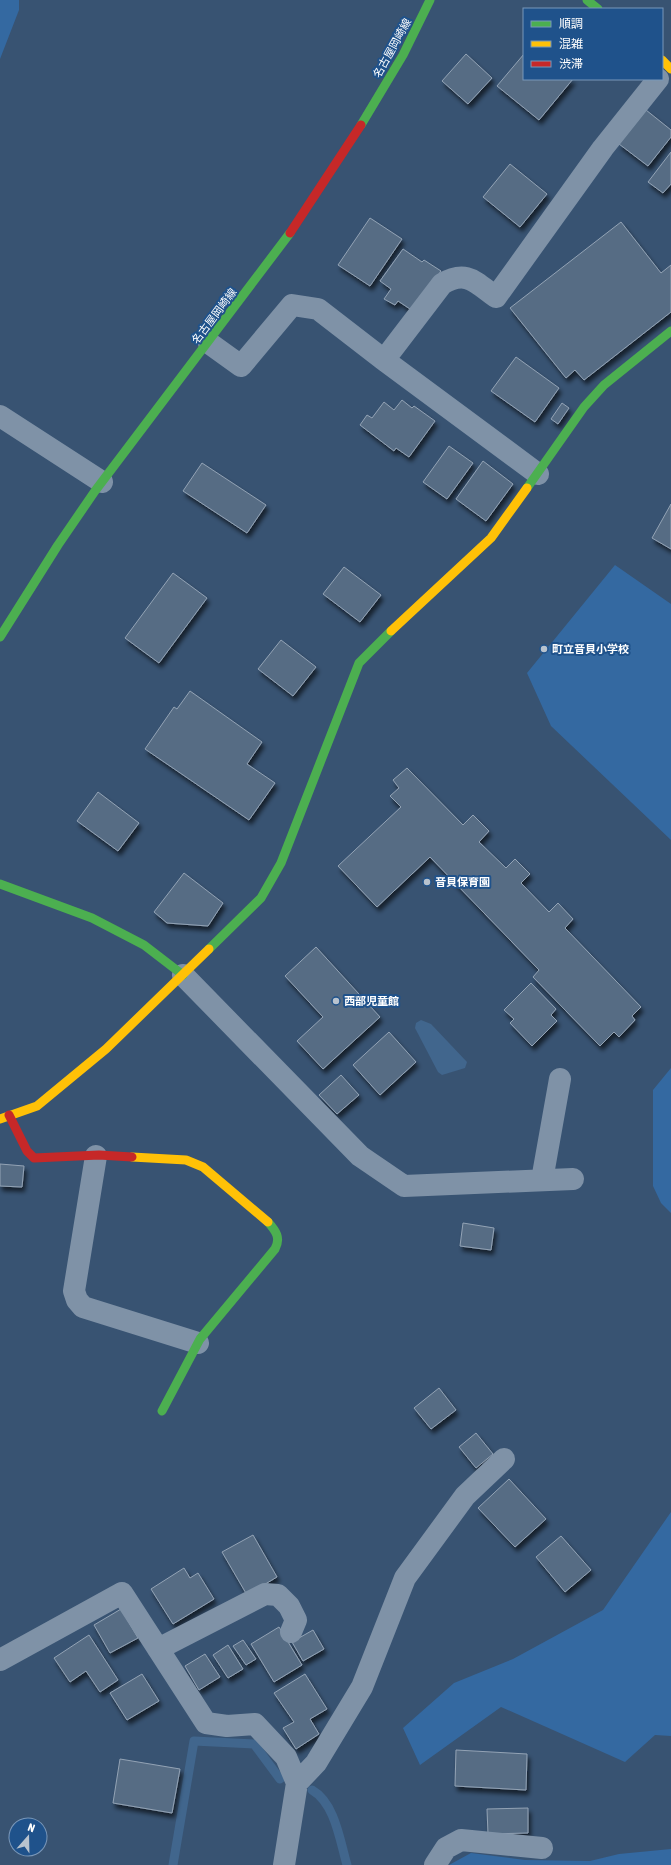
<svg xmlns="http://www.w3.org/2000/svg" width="671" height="1865" viewBox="0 0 671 1865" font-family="'Asap Condensed','Noto Sans JP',sans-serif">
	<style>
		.green { fill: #3469a1 }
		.water { fill: #41668d }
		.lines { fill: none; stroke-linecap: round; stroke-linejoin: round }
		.stream { stroke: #41668d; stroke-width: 9 }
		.building { fill: #566c84; stroke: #93a3b5; filter: url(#shadow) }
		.street { stroke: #7f92a7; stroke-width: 22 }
		.fast { stroke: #4caf50; stroke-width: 9 }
		.slow { stroke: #ffc107; stroke-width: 9 }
		.jam { stroke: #c62828; stroke-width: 9 }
		.poi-dot { fill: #b9c3ce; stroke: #1f528b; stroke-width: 1.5 }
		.labels { text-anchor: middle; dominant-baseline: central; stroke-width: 4; stroke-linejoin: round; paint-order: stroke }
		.street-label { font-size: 11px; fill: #fff; stroke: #1f528b }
		.poi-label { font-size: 11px; font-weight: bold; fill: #fff; stroke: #1f528b; text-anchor: start }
	</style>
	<defs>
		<filter id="shadow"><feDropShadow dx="2.5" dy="4.5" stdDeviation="2" flood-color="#0009"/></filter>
	</defs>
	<rect width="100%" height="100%" fill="#385372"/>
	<path class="green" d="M 0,0 L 19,0 L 19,10 L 0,59 Z
		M 615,565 L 671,604 L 671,840 L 551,726 L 527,673 Z
		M 671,1068 L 671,1213 L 661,1203 L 653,1186 L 653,1090 Z
		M 671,1512 L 671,1736 L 655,1735 L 625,1762 L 501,1707 L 420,1765 L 403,1728 L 454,1683 L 513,1659 L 603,1610 Z
		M 671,1849 L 671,1865 L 449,1865 L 471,1853 L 525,1860 L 590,1861 L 619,1854 Z"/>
	<path class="water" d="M 421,1020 L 431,1024 L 467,1062 L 465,1068 L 442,1075 L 438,1072 L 415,1028 L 416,1023 Z"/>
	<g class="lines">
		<path class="stream" d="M 312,1790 C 335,1803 340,1841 347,1865
			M 173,1865 L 194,1741 L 254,1744 L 280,1779"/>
	</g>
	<path class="building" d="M 466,54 L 492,78 L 468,104 L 442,81 Z
		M 524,54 L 524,79 L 573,79 L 539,120 L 497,86 Z
		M 646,110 L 671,130 L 671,137 L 648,166 L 619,144 Z
		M 671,152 L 671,184 L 663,193 L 648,182 Z
		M 510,164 L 547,194 L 520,227 L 483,197 Z
		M 370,218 L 402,239 L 370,286 L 338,265 Z
		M 621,222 L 661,273 L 671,265 L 671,312 L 584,380 L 575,370 L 566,378 L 510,308 Z
		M 403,249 L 422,262 L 424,260 L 441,271 L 413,311 L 398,301 L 395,305 L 384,299 L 391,289 L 380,281 Z
		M 516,357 L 559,388 L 535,422 L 491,391 Z
		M 402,400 L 412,408 L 414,406 L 435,421 L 409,457 L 396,448 L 394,451 L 360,425 L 367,415 L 372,418 L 384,402 L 394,410 Z
		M 562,403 L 569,408 L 558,424 L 551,419 Z
		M 449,446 L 473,463 L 447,499 L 423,482 Z
		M 483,461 L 513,484 L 486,521 L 456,499 Z
		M 202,463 L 266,505 L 247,533 L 183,491 Z
		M 671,504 L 671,549 L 652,538 Z
		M 344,567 L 381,595 L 360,622 L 323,594 Z
		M 173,573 L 207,598 L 159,663 L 125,638 Z
		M 281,640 L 316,667 L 293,696 L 258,669 Z
		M 190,691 L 262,742 L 247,764 L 275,783 L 249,820 L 145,749 L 174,707 L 177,709 Z
		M 407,768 L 463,825 L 473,815 L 489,831 L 479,842 L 506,868 L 515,859 L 530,874 L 521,883 L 549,912 L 558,903 L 573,919 L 565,928 L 641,1007 L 632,1016 L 635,1020 L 619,1037 L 614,1032 L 600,1046 L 533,977 L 539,970 L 430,857 L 377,907 L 338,866 L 401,807 L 390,796 L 399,788 L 393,780 Z
		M 98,792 L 139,823 L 118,851 L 77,821 Z
		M 184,873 L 223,903 L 208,926 L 167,923 L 154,912 Z
		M 316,947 L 380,1017 L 323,1069 L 297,1041 L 323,1017 L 285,976 Z
		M 531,983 L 556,1009 L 551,1015 L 557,1021 L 532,1046 L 510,1023 L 514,1019 L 504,1010 Z
		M 389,1032 L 416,1062 L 380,1095 L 353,1065 Z
		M 341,1075 L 359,1095 L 337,1114 L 319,1095 Z
		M 0,1164 L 24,1166 L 22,1187 L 0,1186 Z
		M 463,1223 L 494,1228 L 491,1250 L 460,1246 Z
		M 439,1388 L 456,1410 L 431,1429 L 414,1408 Z
		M 476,1433 L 493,1454 L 476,1468 L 459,1447 Z
		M 509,1479 L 546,1519 L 515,1547 L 478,1508 Z
		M 253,1535 L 277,1577 L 247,1595 L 222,1552 Z
		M 561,1536 L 591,1570 L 565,1592 L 536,1557 Z
		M 184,1568 L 190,1578 L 198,1573 L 214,1599 L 173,1624 L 151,1589 Z
		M 121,1609 L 138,1638 L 110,1653 L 94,1625 Z
		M 279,1627 L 302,1665 L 274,1682 L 251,1644 Z
		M 313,1630 L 324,1649 L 303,1661 L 292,1642 Z
		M 89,1635 L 118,1680 L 100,1692 L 86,1671 L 70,1682 L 54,1658 Z
		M 243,1640 L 256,1659 L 246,1665 L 233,1646 Z
		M 228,1645 L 243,1669 L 228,1678 L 213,1655 Z
		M 205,1654 L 220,1677 L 199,1690 L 185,1666 Z
		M 142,1674 L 159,1701 L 127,1720 L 110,1693 Z
		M 305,1674 L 327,1709 L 310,1719 L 319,1734 L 296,1749 L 283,1728 L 294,1722 L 274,1693 Z
		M 456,1750 L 527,1754 L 526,1790 L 455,1786 Z
		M 120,1759 L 180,1769 L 172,1813 L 113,1803 Z
		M 528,1808 L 528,1833 L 488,1834 L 487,1809 Z"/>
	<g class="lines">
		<path class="street" d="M 209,343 L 241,366 L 292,305 L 318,309 L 384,360 L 538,474
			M 384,360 L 442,284 C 467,269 476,283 496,297 L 603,148 L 658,79
			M 0,416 L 102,482
			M 183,975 L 360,1156 L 404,1186 L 573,1179
			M 96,1156 L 74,1291 L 77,1300 L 83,1307 L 198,1343
			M 542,1180 L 560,1079
			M 158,1649 L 265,1594 L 278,1595 L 289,1606 L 296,1620 L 291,1632
			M 0,1660 L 122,1593 L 206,1723 L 227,1726 L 255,1724 L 286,1757 L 297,1783 L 284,1865
			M 297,1783 L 316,1763 L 362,1687 L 405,1578 L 465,1496 L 504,1459
			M 435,1865 L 446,1848 L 461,1840 L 542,1848"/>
		<path class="fast" d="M 587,0 L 598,9
			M 361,125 L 403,55 L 430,0
			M 527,488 L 584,407 L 604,385 L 671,331
			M 0,637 L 58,545 L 95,491 L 290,233
			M 0,884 L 92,918 L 144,945 L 183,975
			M 209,949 L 261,898 L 281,863 L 359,663 L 391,631
			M 162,1411 L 200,1339 L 275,1249 C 281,1238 276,1231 268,1222"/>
		<path class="slow" d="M 662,60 L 671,69
			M 391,631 L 491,538 L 527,488
			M 0,1119 L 37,1106 L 106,1049 L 209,949
			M 132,1157 L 186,1160 L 203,1167 L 268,1222"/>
		<path class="jam" d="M 290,233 L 361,125
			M 9,1115 L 27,1151 L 34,1158 L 99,1155 L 132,1157"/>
	</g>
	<g class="poi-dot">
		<circle cx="544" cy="649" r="4"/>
		<circle cx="427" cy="882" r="4"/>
		<circle cx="336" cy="1001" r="4"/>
	</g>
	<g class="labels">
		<g class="street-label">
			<text transform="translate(392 48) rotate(-61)">名古屋岡崎線</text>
			<text transform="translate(214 316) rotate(-53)">名古屋岡崎線</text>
		</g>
		<g class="poi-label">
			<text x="552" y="649">町立音貝小学校</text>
			<text x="435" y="882">音貝保育園</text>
			<text x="344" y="1001">西部児童館</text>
		</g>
	</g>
	<rect x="523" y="8" width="140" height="72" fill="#1f528b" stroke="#7997b9"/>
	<rect x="531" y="21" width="20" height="6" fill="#4caf50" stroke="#7997b9"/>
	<text x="559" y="28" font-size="12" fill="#ffffff">順調</text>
	<rect x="531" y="41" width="20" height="6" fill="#ffc107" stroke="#7997b9"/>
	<text x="559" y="48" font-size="12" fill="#ffffff">混雑</text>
	<rect x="531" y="61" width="20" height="6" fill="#c62828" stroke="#7997b9"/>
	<text x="559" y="68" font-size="12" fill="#ffffff">渋滞</text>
	<g transform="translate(28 1837) rotate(20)"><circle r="19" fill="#1f528b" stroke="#7997b9"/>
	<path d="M0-3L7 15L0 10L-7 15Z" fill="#b9c3ce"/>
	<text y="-6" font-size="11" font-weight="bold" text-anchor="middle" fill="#ffffff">N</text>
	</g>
</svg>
